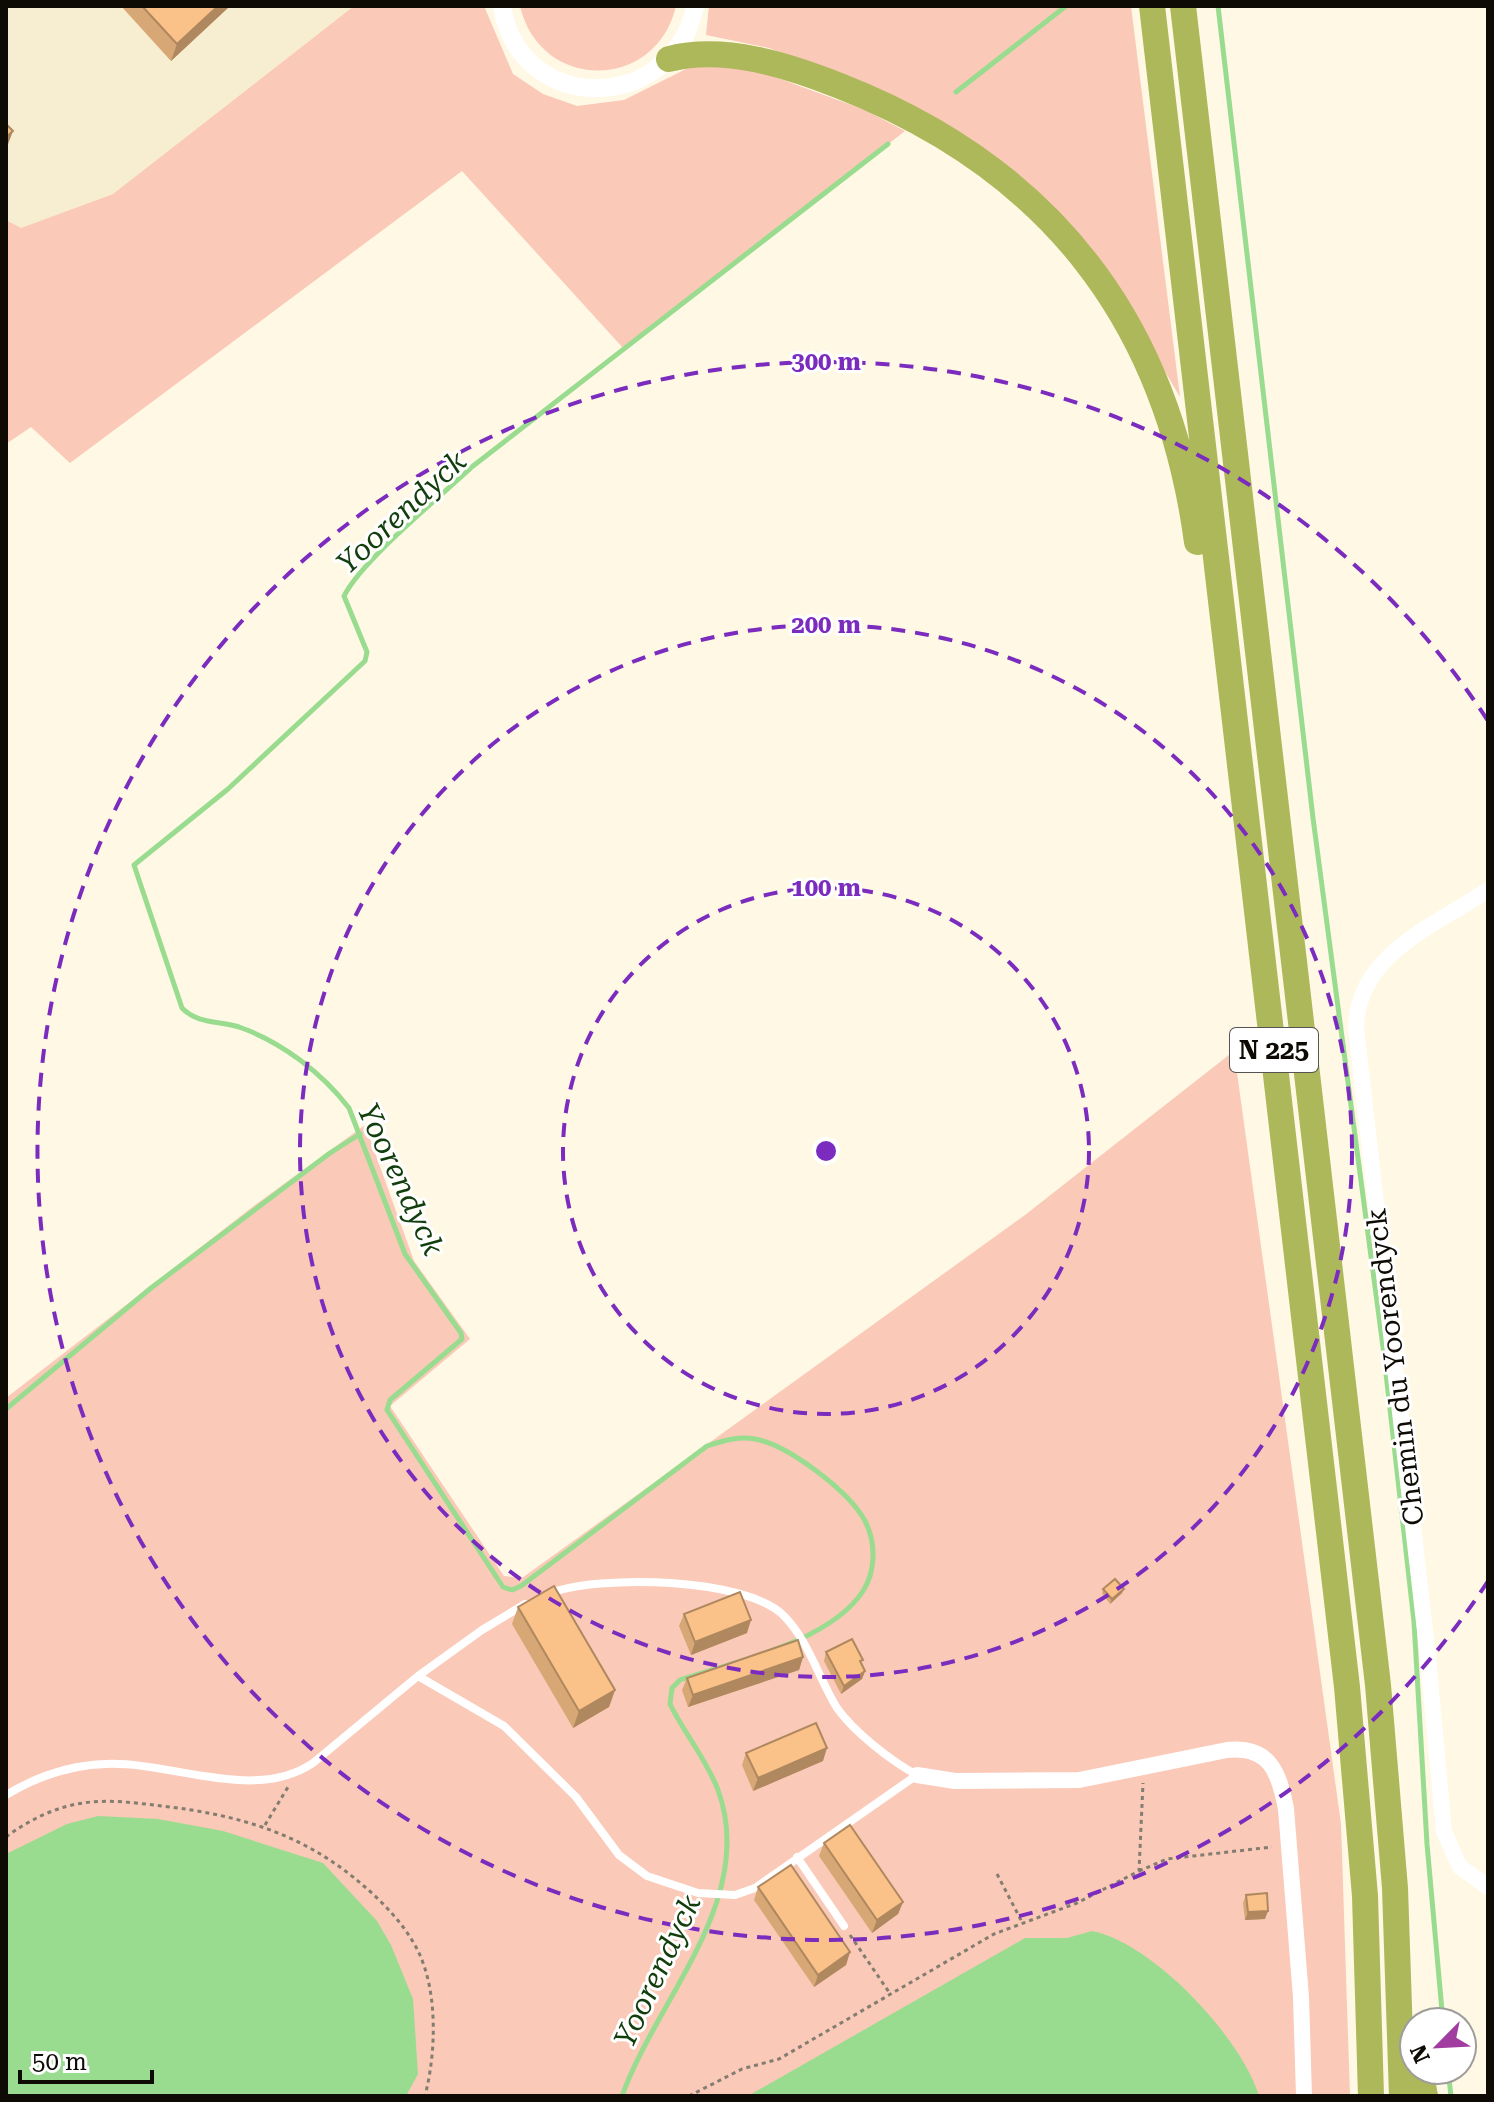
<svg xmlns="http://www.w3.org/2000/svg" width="1494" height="2102" viewBox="0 0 1494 2102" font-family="'Roboto Serif',serif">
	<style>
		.built { fill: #f7eed2 }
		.green { fill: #fac9b7 }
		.water { fill: #99dc90 }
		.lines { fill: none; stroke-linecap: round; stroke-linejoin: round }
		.stream { stroke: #99dc90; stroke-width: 5 }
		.path { stroke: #827d70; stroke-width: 3; stroke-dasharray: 4 4; stroke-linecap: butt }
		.service { stroke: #fff; stroke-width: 8 }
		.minor { stroke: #fff; stroke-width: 16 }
		.tertiary { stroke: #fff; stroke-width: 18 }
		.trunk { stroke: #acb85a; stroke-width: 26 }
		.wall { fill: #d7a775 }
		.shaded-wall { fill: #af885f }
		.building { fill: #fac288; stroke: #af885f; stroke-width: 2 }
		.ring { fill: none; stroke: #7b2cbf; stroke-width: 4; stroke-dasharray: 14 10 }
		.labels { text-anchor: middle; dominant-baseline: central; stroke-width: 6; stroke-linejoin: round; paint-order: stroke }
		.shield { fill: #fff; stroke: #565450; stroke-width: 2 }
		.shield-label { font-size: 26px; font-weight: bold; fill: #0e0b05 }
		.street-label { font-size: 28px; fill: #0e0b05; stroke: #fff }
		.water-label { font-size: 30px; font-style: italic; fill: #113e0c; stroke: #fff }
		.centre { fill: #7b2cbf; stroke: #fff; stroke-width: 4 }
		.ring-label { font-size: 24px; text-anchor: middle; font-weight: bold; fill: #7b2cbf; stroke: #fff; stroke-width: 6; stroke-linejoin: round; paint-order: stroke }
	</style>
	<rect width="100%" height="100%" fill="#fff8e4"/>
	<path class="built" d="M 6,6 L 354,6 L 113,194 L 21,228 L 6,220 Z"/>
	<path class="green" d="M 354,6 L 484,6 L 513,74 L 543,94 L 577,106 L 624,100 L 702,61 L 753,69 L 865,110 L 905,131 L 624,349 L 462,171 L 70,463 L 31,427 L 6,444 L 6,220 L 21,228 L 113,194 Z
		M 520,6 L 676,6 C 656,92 540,92 520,6 Z
		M 709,6 L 1131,6 L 1180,397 L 1097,256 L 892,96 L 769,48 L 706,35 Z
		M 1234,1051 L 1341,1824 L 1350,2096 L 6,2096 L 6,1398 L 255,1205 L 365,1125 L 414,1261 L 470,1339 L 390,1406 L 504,1576 L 522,1578 L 1025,1215 Z"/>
	<path class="water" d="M 98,1816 L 158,1819 L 223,1831 L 323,1863 L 377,1921 L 391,1945 L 413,1999 L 418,2074 L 406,2096 L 6,2096 L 6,1854 L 67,1824 Z
		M 1092,1931 C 1153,1943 1241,2037 1259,2096 L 748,2096 L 1025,1938 L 1067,1938 Z"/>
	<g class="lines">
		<path class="stream" d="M 1218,6 L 1313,818 L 1383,1347 L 1414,1622 L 1427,1844 L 1443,2022
			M 956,92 L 1066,6
			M 6,1409 L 151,1288 L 330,1153 L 360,1134
			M 1448,2070 L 1451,2096
			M 622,2096 C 656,2000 758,1899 718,1790 C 707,1760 684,1733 670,1704 L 672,1688 L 680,1680 C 734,1662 830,1642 863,1591 C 876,1571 876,1542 865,1521 C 849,1491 788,1445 755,1439 C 738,1436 722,1441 707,1446 L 521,1586 L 512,1590 L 503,1587 L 387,1410 L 390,1400 L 462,1339 L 461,1333 L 405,1254 L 349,1108 C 322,1073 282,1042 239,1027 C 220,1021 197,1024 182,1008 L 134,865 L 228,789 L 365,661 L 367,652 L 344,596 C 362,560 441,496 473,466 L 888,144"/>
		<path class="path" d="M 265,1825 L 288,1787
			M 6,1837 C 29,1820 55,1807 83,1803 C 109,1799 136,1803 162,1806 C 240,1815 305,1834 365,1887 C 386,1905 407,1928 419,1953 C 438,1994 436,2053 425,2096
			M 1139,1871 L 1167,1859 L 1272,1847
			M 997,1874 L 1022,1922
			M 850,1935 L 891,1995
			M 689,2096 L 742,2069 L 779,2059 L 994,1934 L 1077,1903 L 1139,1871 L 1143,1783"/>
		<path class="service" d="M 418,1676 L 482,1630 L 525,1604
			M 6,1795 C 36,1777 70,1765 106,1764 C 171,1761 254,1803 313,1763 L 418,1676 L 504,1726 L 576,1797 L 619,1855 L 647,1876 L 698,1893 L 735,1895 L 755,1888 L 917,1775 C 891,1761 854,1732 837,1708 C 819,1679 809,1642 785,1617 C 748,1577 597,1574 548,1594
			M 797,1857 L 844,1926"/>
		<path class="minor" d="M 1488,890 C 1436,925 1357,954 1356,1028 L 1428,1657 L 1444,1832 L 1460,1867 L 1488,1887
			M 917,1775 L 955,1781 L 1079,1780 L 1227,1750 C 1270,1746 1279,1772 1286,1809 L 1301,1997 L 1304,2096"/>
		<path class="tertiary" d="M 502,6 C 519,116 673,115 695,6"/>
		<path class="trunk" d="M 1152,6 L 1347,1687 L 1365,1896 L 1371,2096
			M 1183,6 L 1378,1685 L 1395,1888 L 1402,2096
			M 669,59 C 725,45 787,65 840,86 C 1049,168 1167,319 1197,542
			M 1420,2070 L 1425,2096"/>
	</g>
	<path class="wall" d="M 121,6 L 230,6 L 171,61 Z
		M 1103,1589 L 1124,1589 L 1122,1593 L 1110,1604 L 1102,1593 Z
		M 518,1607 L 615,1690 L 609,1707 L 573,1728 L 512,1624 Z
		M 684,1614 L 747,1633 L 691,1655 L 679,1626 Z
		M 826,1652 L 862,1663 L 865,1671 L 862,1679 L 841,1694 L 824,1661 Z
		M 803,1657 L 799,1670 L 688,1707 L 682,1690 L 687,1678 Z
		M 746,1753 L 823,1761 L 753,1791 L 742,1765 Z
		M 824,1843 L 903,1902 L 898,1914 L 872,1933 L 819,1856 Z
		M 758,1887 L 850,1952 L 846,1965 L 814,1987 L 754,1900 Z
		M 1246,1895 L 1265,1919 L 1245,1920 L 1243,1903 Z"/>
	<path class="shaded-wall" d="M 218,6 L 230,6 L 171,61 L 177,44 Z
		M 13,131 L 7,147 L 6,148 L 6,137 Z
		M 1124,1589 L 1122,1593 L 1110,1604 L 1112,1599 Z
		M 751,1620 L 747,1633 L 691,1655 L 695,1642 Z
		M 803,1657 L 799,1670 L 688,1707 L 693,1695 Z
		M 865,1671 L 862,1679 L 841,1694 L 844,1686 Z
		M 615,1690 L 609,1707 L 573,1728 L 579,1711 Z
		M 827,1748 L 823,1761 L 753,1791 L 758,1778 Z
		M 903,1902 L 898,1914 L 872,1933 L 877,1920 Z
		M 1268,1911 L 1265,1919 L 1245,1920 L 1248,1912 Z
		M 850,1952 L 846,1965 L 814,1987 L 818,1975 Z"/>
	<path class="building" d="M 142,6 L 218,6 L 177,44 Z
		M 6,124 L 13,131 L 6,137 Z
		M 1115,1579 L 1124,1589 L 1112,1599 L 1103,1589 Z
		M 554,1586 L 615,1690 L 579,1711 L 518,1607 Z
		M 740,1592 L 751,1620 L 695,1642 L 684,1614 Z
		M 852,1639 L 863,1660 L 860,1661 L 865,1671 L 844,1686 L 826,1652 Z
		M 798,1640 L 803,1657 L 693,1695 L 687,1678 Z
		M 816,1723 L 827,1748 L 758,1778 L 746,1753 Z
		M 850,1825 L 903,1902 L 877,1920 L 824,1843 Z
		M 791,1865 L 850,1952 L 818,1975 L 758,1887 Z
		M 1267,1893 L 1268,1911 L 1248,1912 L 1246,1895 Z"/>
	<g class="ring">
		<circle cx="826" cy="1151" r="263"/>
		<circle cx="826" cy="1151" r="526"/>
		<path d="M1488 1581A789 789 0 1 1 1488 721"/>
	</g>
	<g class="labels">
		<rect class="shield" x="1230" y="1028" width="88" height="44" rx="6"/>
		<g class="shield-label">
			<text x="1274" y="1050">N 225</text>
		</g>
		<g class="street-label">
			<text transform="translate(1395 1367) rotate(-97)">Chemin du Yoorendyck</text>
		</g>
		<g class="water-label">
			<text transform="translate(401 512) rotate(-43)">Yoorendyck</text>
			<text transform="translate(401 1179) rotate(65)">Yoorendyck</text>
			<text transform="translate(657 1971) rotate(-65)">Yoorendyck</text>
		</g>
	</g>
	<circle cx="826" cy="1151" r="12" class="centre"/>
	<g class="ring-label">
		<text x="826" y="370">300 m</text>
		<text x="826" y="633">200 m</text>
		<text x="826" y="896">100 m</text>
	</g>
	<rect width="1494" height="2102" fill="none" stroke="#0e0b05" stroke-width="16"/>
	<g transform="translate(1438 2046) rotate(246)"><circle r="38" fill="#ffffff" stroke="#9f9d9b" stroke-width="2"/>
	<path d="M0-6L14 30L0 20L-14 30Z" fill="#a13ca1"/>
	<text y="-12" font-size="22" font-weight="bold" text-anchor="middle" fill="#0e0b05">N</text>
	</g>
	<path d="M20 2070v12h132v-12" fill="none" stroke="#0e0b05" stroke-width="4"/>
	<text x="32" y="2070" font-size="24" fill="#0e0b05" stroke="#ffffff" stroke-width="6" paint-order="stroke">50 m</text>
</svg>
